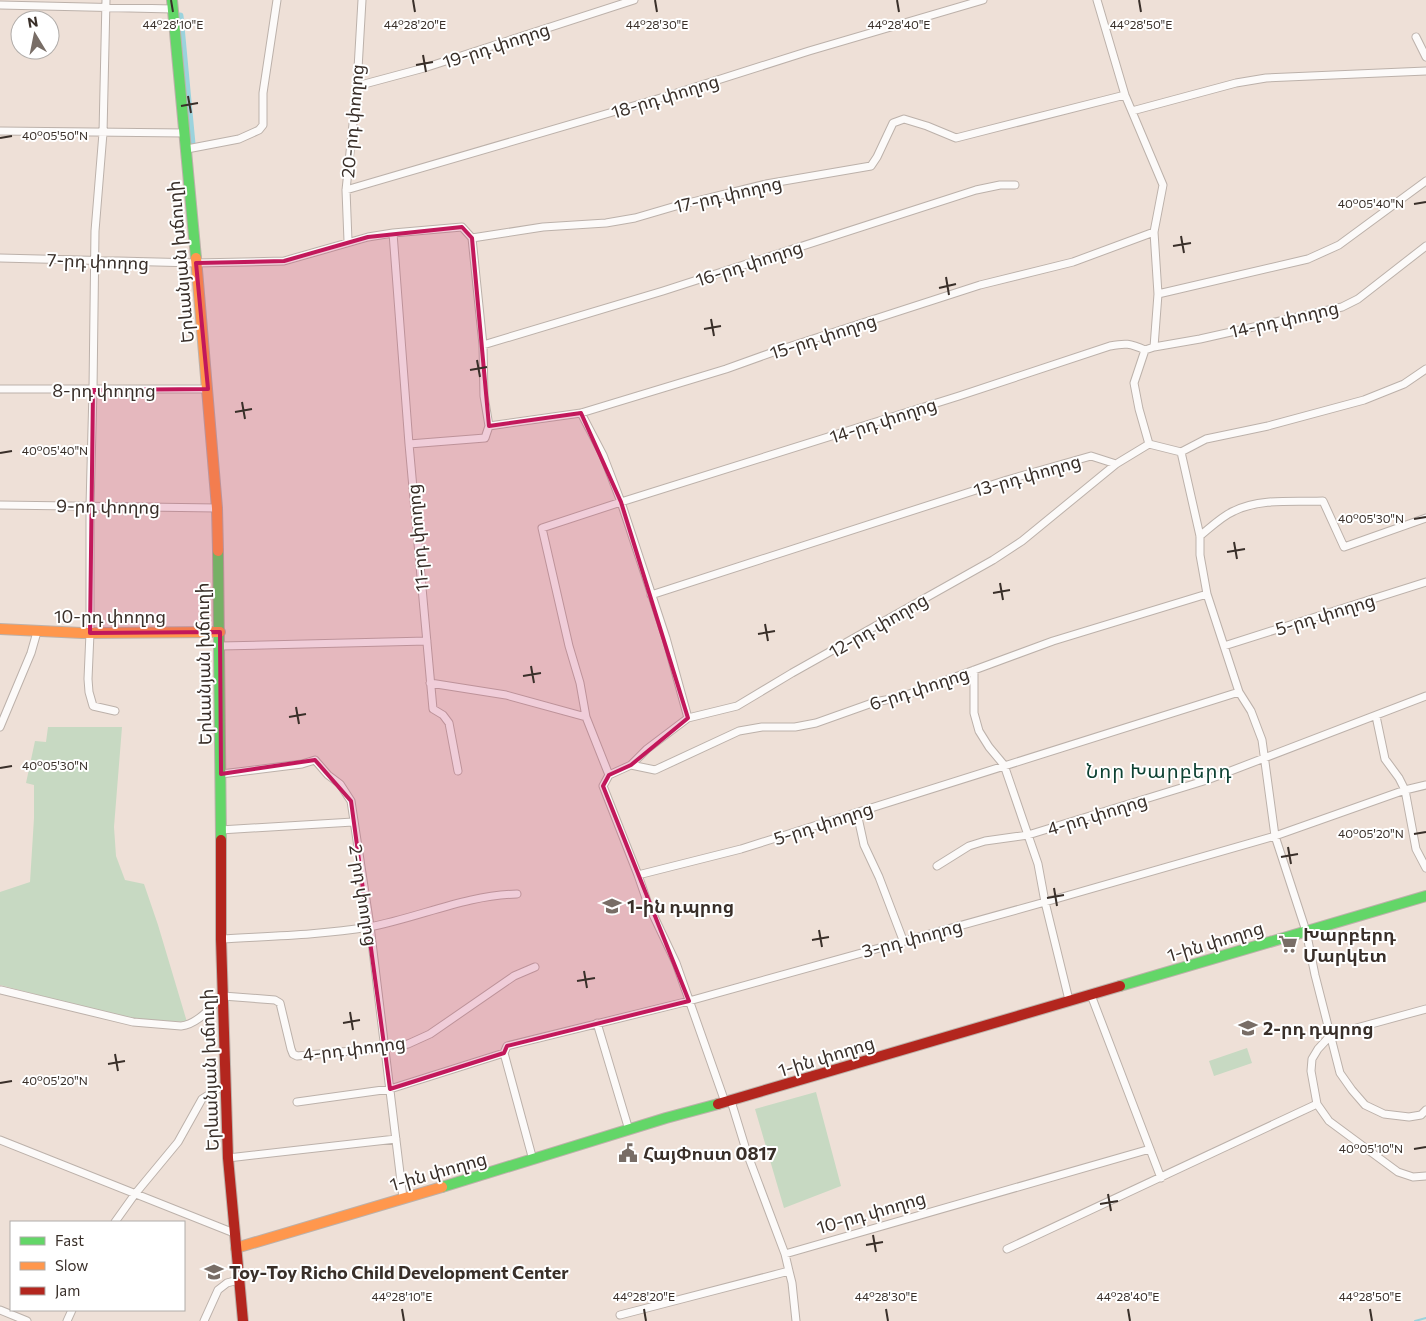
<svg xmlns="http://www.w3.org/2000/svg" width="1426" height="1321" viewBox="0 0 1426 1321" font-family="Commissioner,'Noto Sans Armenian',sans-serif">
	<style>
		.green { fill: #c7d9c2 }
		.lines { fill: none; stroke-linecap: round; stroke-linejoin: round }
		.stream { stroke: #9bd3dd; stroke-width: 2 }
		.canal { stroke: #9bd3dd; stroke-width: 7 }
		.street-casing { stroke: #bcb1aa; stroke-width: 9 }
		.fast-casing { stroke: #bcb1aa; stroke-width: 12 }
		.slow-casing { stroke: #bcb1aa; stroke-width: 12 }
		.jam-casing { stroke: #bcb1aa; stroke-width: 12 }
		.street { stroke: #fcfaf9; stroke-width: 7 }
		.fast { stroke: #63d668; stroke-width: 10 }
		.slow { stroke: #ff974d; stroke-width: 10 }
		.jam { stroke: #b3261e; stroke-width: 10 }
		.marked { fill: #c2185b; fill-opacity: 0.2; stroke: #c2185b; stroke-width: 4; stroke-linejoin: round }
		.ticks { fill: none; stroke: #392f29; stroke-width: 2 }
		.labels { text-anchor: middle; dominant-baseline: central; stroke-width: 4; stroke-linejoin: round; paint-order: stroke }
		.street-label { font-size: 18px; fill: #392f29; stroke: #fff }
		.poi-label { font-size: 18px; font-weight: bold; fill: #392f29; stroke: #fff; text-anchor: start }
		.quarter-label { font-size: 20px; letter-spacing: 1px; fill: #0e4233; stroke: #fff }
		.ticks-label { font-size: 12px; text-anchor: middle; fill: #392f29; stroke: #fff; stroke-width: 4; stroke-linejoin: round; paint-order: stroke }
	</style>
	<rect width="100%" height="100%" fill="#eee0d7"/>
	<path class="green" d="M 48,727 L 122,727 L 114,827 L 116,856 L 125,880 L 144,884 L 158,925 L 187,1022 L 130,1019 L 0,985 L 0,892 L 30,882 L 34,818 L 34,785 L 26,783 L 35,741 L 46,742 Z
		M 1247,1048 L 1252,1063 L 1214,1076 L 1209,1061 Z
		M 816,1092 L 841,1186 L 784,1208 L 755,1109 Z"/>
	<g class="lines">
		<path class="stream" d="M 1415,1321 L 1426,1318"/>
		<path class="canal" d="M 180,16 L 192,144"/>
		<g class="street-casing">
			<path id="street" d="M 106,0 L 103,133 L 95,231 L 93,390 L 90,506 L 90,633 L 88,679 L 89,692 L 93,706 L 115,711
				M 1097,0 L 1125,95 L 1163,185 L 1154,232 L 1158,294 L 1154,347
				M 0,5 L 173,9
				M 1416,37 L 1426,57
				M 357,86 L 424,68 L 634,0
				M 1132,111 L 1236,83 L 1266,78 L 1426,71
				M 0,131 L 185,133
				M 187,149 L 239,139 L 259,130 L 263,125 L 263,93 L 277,0
				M 346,190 L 664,97 L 809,51 L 983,0
				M 393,233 L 409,444 L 433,709 L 443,715 L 449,723 L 458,771
				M 472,238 L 543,227 L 606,223 L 635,218 L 676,206 L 766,184 L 871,166 L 877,157 L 893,123 L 904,119 L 927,126 L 956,138 L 1125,95
				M 348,241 L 346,190 L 357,86 L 362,0
				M 0,258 L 196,263 L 284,261 L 368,237 L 393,233 L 462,227 L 472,238
				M 1158,294 L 1308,259 L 1339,245 L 1426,181
				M 483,345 L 663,291 L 976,190 L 1000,185 L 1015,185
				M 0,389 L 208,389
				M 581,413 L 603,455 L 621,502 L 666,638 L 688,718
				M 489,426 L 581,413 L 726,369 L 779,350 L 980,285 L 1073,262 L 1154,232
				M 409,444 L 485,438 L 489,426 L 484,396 L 483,345 L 472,238
				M 1149,444 L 1139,409 L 1134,383 L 1145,350 L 1154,347 L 1200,339 L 1342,307 L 1358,299 L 1426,246
				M 1181,452 L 1200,536 L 1200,555 L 1207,594 L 1239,692 L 1251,711 L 1262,740 L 1275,836 L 1306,931 L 1315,975 L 1340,1073 L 1352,1090 L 1365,1105 L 1384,1114 L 1409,1117 L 1421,1115 L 1426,1110
				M 0,505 L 217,508
				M 1200,536 C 1211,527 1222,516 1234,511 C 1261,498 1294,502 1323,501 L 1344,547 L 1426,518
				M 651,595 L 1007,480 L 1091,456 L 1116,464
				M 220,646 L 427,641
				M 1224,646 L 1426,582
				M 974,670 L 974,713 L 979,731 L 989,747 L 1004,765 L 1028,835 L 1038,864 L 1045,902 L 1069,1000
				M 430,683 L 506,695 L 586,717
				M 1376,716 L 1385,759 L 1399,778 L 1405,790 L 1416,849 L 1426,868
				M 0,727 L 31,653 L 37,632
				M 631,765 L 655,770 L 739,731 L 762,727 L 795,727 L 816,723 L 875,702 L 901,697 L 1053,641 L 1207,594
				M 221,774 L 302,764 L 315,760 L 328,775 L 340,784 L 351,801 L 370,926 L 403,1198
				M 609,775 L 586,717 L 580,683 L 569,646 L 542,528 L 621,502 L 959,396 L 1110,346 C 1125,343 1130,343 1145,350
				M 857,813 L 864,845 L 879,877 L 903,940
				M 220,830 L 353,822
				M 937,866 L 969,846 L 985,841 L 1028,835 L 1207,780 L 1426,696
				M 638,875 L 603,786 L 609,775 L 631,765 L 647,749 L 688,718 L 737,706 L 792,673 L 993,560 L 1022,541 L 1116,464 L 1149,444 L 1181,452 L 1206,439 L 1268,426 L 1364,400 L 1404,384 L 1426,369
				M 221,939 C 270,936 320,935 369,927 C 418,918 466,895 517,894
				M 1,990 L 133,1022 L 181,1026 C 198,1024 211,1007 223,996 L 275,1000 L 280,1003 L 291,1049 L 293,1054 L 297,1056 L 385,1048 L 408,1044 L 430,1034 L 514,976 L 535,967
				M 1091,995 L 1161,1178
				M 1426,1009 L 1331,1035 L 1318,1049 L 1312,1059 L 1311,1071 L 1317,1104 L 1329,1121 L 1398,1172 L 1413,1177 L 1426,1176
				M 597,1023 L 629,1130
				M 297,1102 L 390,1089 L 504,1053
				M 725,1102 L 676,963 L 648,904 L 638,875 L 741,849 L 1239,692
				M 0,1140 L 234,1233
				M 228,1158 L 396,1139
				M 533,1160 L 504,1053 L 507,1046 L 689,1001 L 1045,902 L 1275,836 L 1405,790 L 1426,785
				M 115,1222 L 135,1194 L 178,1142 L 202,1099 L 226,1084
				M 1007,1249 L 1317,1104
				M 785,1254 L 1150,1149
				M 789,1271 L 792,1283 L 796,1321
				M 0,1310 L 27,1321
				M 620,1315 L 789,1271 L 785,1254 L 747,1153 L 731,1101
				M 67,1321 L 72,1310
				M 204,1321 L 218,1290 L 227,1283 L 238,1280"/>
		</g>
		<g class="fast-casing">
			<path id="fast" d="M 172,0 L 196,258
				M 218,551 L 221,840
				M 1120,986 L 1426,896
				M 442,1187 L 666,1118 L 718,1104"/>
		</g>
		<g class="slow-casing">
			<path id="slow" d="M 196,258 L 217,508 L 218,551
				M 0,629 L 82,633 L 220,632
				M 236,1248 L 442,1187"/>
		</g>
		<g class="jam-casing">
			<path id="jam" d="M 221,840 L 221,939 L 228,1158 L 243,1321
				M 718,1104 L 1120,986"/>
		</g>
		<use href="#street" class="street"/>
		<use href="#fast" class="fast"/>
		<use href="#slow" class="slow"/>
		<use href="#jam" class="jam"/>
	</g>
	<path class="marked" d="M 462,227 L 472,238 L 489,426 L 581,413 L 621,502 L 688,718 L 631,765 L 609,775 L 603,786 L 689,1001 L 507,1046 L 504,1053 L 390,1089 L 351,801 L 315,760 L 221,774 L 220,632 L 90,633 L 93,390 L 208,389 L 196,263 L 284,261 L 368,237 Z"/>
	<path class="ticks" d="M 171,0 L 173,12M 413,0 L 415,12M 655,0 L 657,12M 897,0 L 899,12M 1139,0 L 1141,12M 423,55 L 426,72M 416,65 L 433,62M 188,96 L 191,113M 181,106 L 198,103M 0,138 L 12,136M 1414,204 L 1426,202M 1181,236 L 1184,253M 1173,246 L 1191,243M 946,277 L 949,295M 939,288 L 956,284M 711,319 L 714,336M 704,329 L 721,326M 477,360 L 480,377M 470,370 L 487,367M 242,402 L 245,419M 235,412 L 252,409M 0,453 L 12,451M 1414,519 L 1426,517M 1234,542 L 1237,559M 1227,552 L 1245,549M 1000,583 L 1003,600M 993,593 L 1010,590M 765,624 L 768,641M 758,634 L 775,631M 531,666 L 534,683M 523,676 L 541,673M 296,707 L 299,724M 289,717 L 306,714M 0,768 L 12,766M 1414,834 L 1426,832M 1288,847 L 1291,864M 1281,857 L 1298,854M 1054,888 L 1057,906M 1047,898 L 1064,895M 819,930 L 822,947M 812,940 L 829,937M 584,971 L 587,988M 577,981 L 595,978M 350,1012 L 353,1030M 343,1023 L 360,1020M 115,1054 L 118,1071M 108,1064 L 125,1061M 0,1083 L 12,1081M 1414,1149 L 1426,1147M 1108,1194 L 1111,1211M 1100,1204 L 1118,1201M 873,1235 L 876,1252M 866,1245 L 883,1242M 402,1309 L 404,1321M 644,1309 L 646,1321M 886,1309 L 888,1321M 1128,1309 L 1130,1321M 1370,1309 L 1372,1321"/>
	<defs>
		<g id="school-bare" transform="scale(1.5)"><path d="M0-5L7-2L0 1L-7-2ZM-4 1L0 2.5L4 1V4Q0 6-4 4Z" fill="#786d66" stroke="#fff" stroke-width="2.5" paint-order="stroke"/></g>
		<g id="supermarket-bare" transform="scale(1.5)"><path d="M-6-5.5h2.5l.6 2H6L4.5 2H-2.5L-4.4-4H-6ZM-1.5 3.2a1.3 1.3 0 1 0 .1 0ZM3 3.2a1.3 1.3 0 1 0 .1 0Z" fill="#786d66" stroke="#fff" stroke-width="2.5" paint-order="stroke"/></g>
		<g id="civic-bare" transform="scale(1.5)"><path d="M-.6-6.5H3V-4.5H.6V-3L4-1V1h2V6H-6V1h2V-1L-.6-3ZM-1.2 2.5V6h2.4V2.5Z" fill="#786d66" stroke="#fff" stroke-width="2.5" paint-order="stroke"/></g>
	</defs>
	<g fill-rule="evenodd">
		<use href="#school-bare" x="612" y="906"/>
		<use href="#supermarket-bare" x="1288" y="944"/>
		<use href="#school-bare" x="1248" y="1028"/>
		<use href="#civic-bare" x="628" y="1153"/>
		<use href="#school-bare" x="214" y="1272"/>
	</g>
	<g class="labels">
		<g class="street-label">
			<text transform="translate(496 45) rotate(-18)">19-րդ փողոց</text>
			<text transform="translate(665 96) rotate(-17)">18-րդ փողոց</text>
			<text transform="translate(352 121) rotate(-85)">20-րդ փողոց</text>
			<text transform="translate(728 194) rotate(-13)">17-րդ փողոց</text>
			<text transform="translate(98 261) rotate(2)">7-րդ փողոց</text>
			<text transform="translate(180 262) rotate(-95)">Երևանյան խճուղի</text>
			<text transform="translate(749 263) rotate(-18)">16-րդ փողոց</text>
			<text transform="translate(1284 319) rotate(-13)">14-րդ փողոց</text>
			<text transform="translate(823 336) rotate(-18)">15-րդ փողոց</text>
			<text x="104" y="390">8-րդ փողոց</text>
			<text transform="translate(883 420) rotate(-18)">14-րդ փողոց</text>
			<text transform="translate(1027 475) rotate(-16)">13-րդ փողոց</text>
			<text transform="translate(108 506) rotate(1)">9-րդ փողոց</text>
			<text transform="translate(417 538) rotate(-95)">11-րդ փողոց</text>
			<text transform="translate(1325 614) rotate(-17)">5-րդ փողոց</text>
			<text x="110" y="616">10-րդ փողոց</text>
			<text transform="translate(878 625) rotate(-30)">12-րդ փողոց</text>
			<text transform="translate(203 664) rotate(-91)">Երևանյան խճուղի</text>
			<text transform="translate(919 688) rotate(-18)">6-րդ փողոց</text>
			<text transform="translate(1097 814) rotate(-17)">4-րդ փողոց</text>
			<text transform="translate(823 823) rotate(-18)">5-րդ փողոց</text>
			<text transform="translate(364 895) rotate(81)">2-րդ փողոց</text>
			<text transform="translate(912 938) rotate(-15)">3-րդ փողոց</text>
			<text transform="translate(1215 941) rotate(-17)">1-ին փողոց</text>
			<text transform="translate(354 1048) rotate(-7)">4-րդ փողոց</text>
			<text transform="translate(826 1056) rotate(-17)">1-ին փողոց</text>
			<text transform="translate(209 1070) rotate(-92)">Երևանյան խճուղի</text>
			<text transform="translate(438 1171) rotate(-16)">1-ին փողոց</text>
			<text transform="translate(871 1212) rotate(-16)">10-րդ փողոց</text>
		</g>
		<g class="poi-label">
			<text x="627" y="906">1-ին դպրոց</text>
			<text x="1303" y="934">Խարբերդ<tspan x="1303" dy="21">Մարկետ</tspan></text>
			<text x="1263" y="1028">2-րդ դպրոց</text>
			<text x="643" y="1153">ՀայՓոստ 0817</text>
			<text x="229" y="1272">Toy-Toy Richo Child Development Center</text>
		</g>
		<g class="quarter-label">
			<text x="1159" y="770">Նոր Խարբերդ</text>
		</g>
	</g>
	<g class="ticks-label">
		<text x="173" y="29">44°28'10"E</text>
		<text x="415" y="29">44°28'20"E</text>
		<text x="657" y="29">44°28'30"E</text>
		<text x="899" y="29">44°28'40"E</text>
		<text x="1141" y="29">44°28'50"E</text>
		<text x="55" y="140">40°05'50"N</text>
		<text x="1371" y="208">40°05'40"N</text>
		<text x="55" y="455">40°05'40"N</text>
		<text x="1371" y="523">40°05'30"N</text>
		<text x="55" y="770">40°05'30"N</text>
		<text x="1371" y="838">40°05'20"N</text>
		<text x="55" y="1085">40°05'20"N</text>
		<text x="1371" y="1153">40°05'10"N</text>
		<text x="402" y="1301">44°28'10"E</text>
		<text x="644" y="1301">44°28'20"E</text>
		<text x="886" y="1301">44°28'30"E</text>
		<text x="1128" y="1301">44°28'40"E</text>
		<text x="1370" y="1301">44°28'50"E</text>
	</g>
	<rect x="10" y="1221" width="175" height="90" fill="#ffffff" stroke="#b0aca9"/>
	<rect x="20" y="1237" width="25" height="8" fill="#63d668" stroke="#b0aca9"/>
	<text x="55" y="1246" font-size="15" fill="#392f29">Fast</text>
	<rect x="20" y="1262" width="25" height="8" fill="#ff974d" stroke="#b0aca9"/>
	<text x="55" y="1271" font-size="15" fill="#392f29">Slow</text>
	<rect x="20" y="1287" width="25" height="8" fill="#b3261e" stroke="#b0aca9"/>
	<text x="55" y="1296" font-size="15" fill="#392f29">Jam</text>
	<g transform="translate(35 35) rotate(350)"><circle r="24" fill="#ffffff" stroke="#b0aca9"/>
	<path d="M0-4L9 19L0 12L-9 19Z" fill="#786d66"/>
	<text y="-8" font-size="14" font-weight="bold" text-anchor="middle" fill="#392f29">N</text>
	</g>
</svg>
